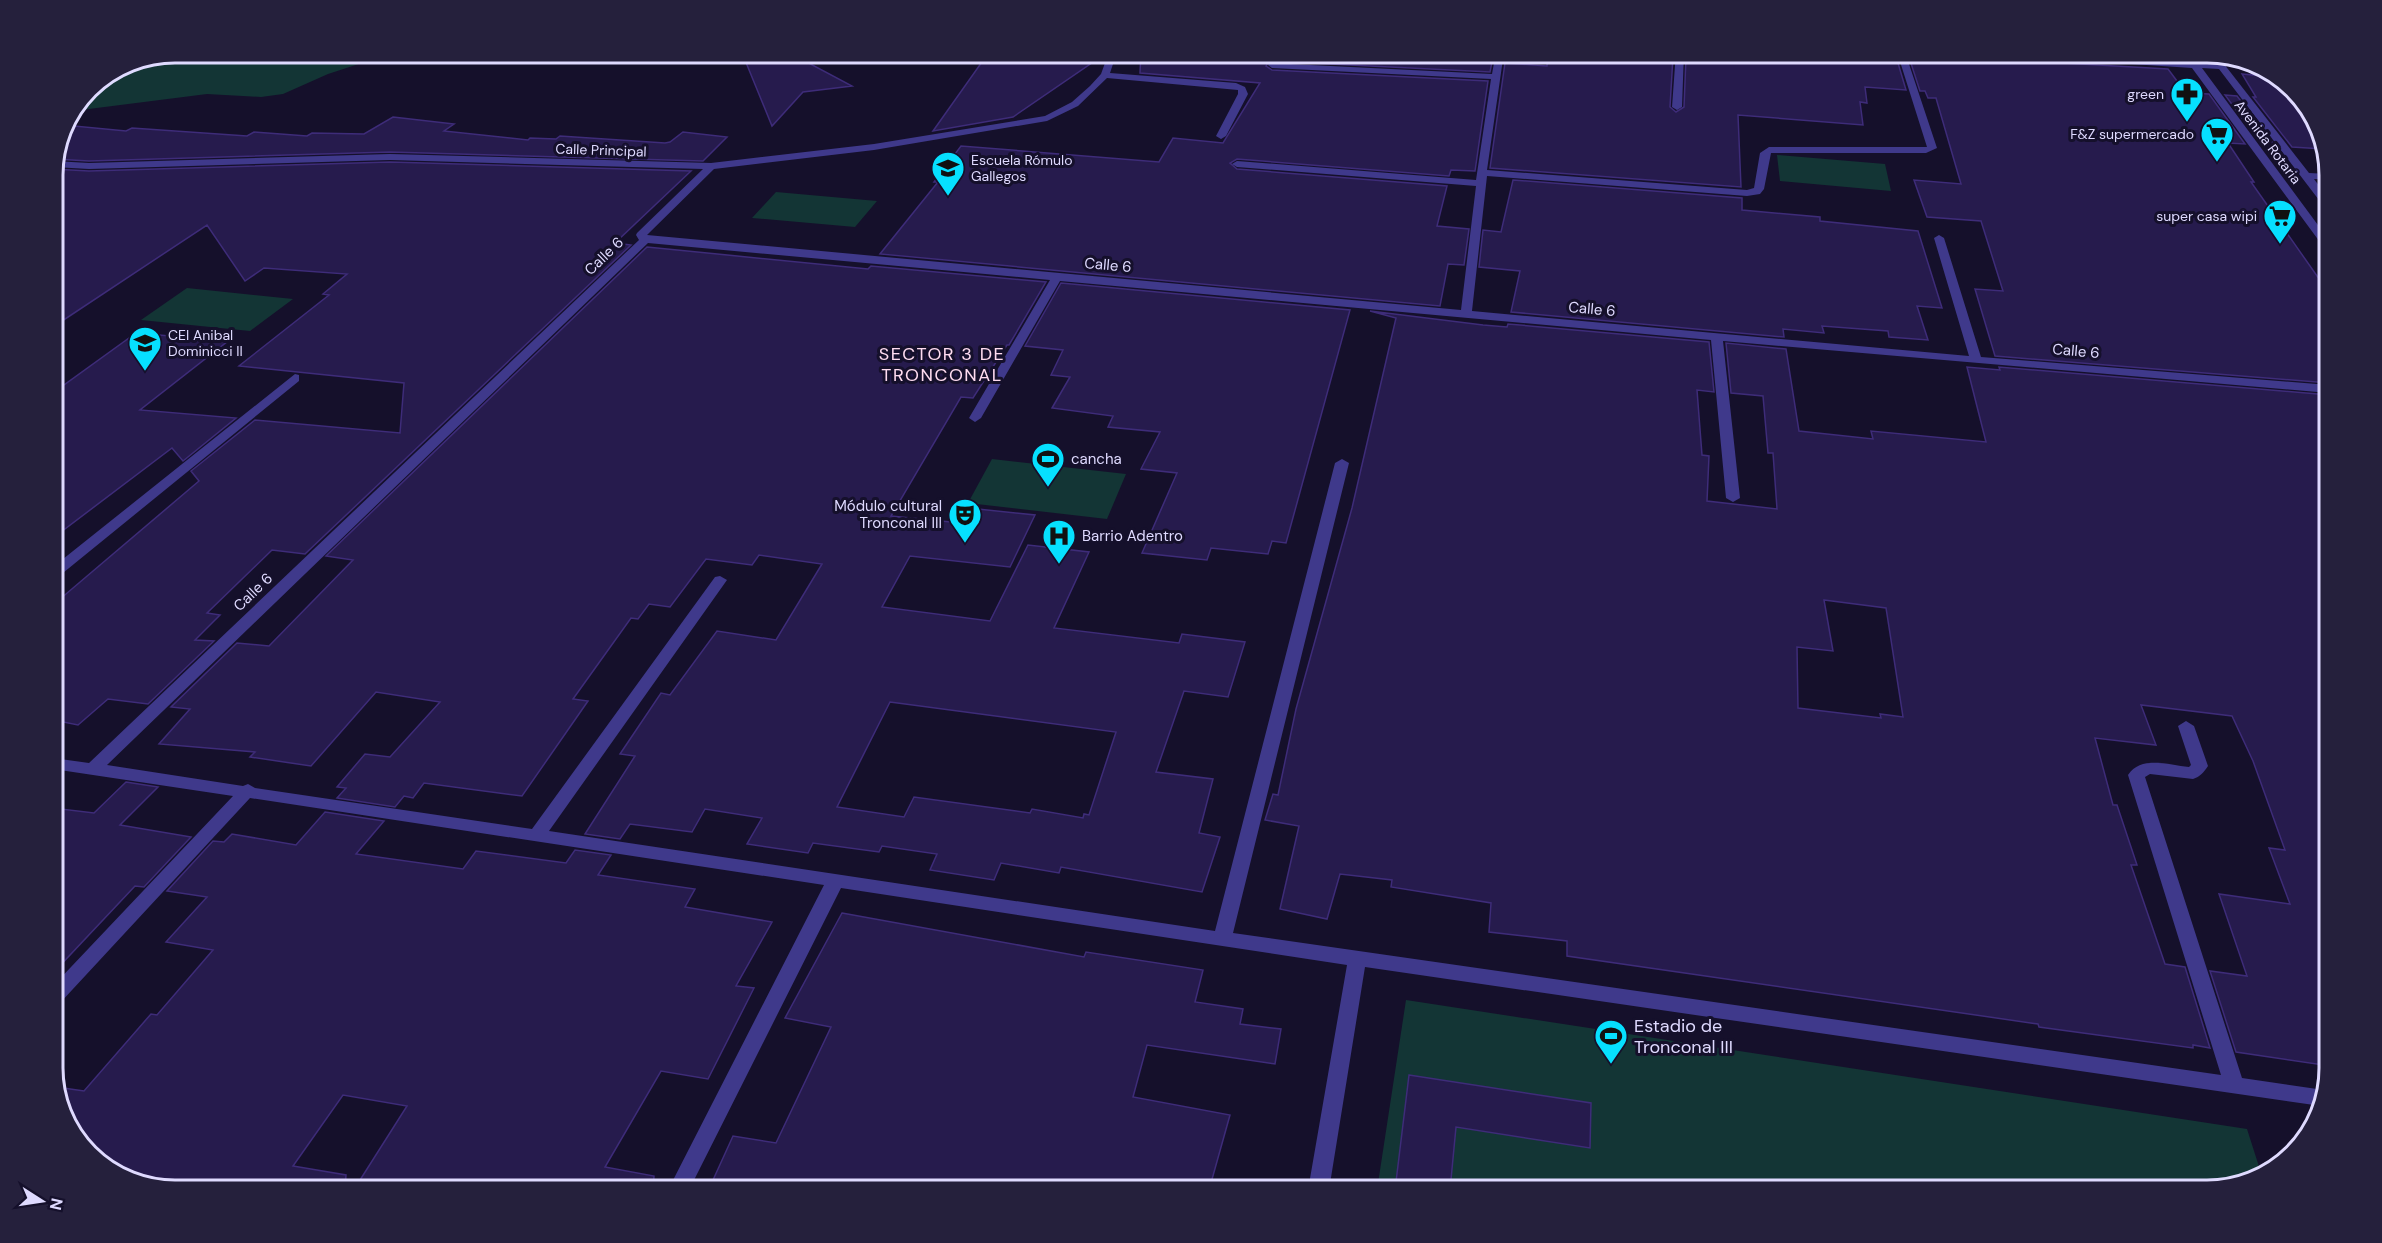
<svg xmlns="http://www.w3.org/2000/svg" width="2382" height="1243" viewBox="0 0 2382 1243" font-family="'DM Sans',sans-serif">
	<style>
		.green { fill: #133535 }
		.building { fill: #261b4d; stroke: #3e2c79; stroke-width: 1.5; fill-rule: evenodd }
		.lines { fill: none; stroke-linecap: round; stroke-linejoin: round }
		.minor { fill: #3f398b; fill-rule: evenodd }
		.labels { text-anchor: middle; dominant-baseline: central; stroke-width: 6; stroke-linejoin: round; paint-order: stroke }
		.far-poi-label { font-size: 14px; fill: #dfdaff; stroke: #15102b; text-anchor: end }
		.far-street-label { font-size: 14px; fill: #dfdaff; stroke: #15102b }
		.street-label { font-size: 15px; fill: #dfdaff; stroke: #15102b }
		.poi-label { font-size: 15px; fill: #dfdaff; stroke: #15102b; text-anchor: start }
		.quarter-label { font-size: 18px; letter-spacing: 1.5px; fill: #ffdcf1; stroke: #15102b }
		.near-poi-label { font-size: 18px; fill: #dfdaff; stroke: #15102b; text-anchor: start }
		.rim { fill: none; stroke: #dfdaff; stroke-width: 3 }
	</style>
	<rect width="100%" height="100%" fill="#15102b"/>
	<path class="green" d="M 175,52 L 429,52 L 429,53 L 374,59 L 328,74 L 283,94 L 261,97 L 207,94 L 73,111 L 89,88 L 128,62 Z
		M 1777,155 L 1885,164 L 1891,191 L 1780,181 Z
		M 776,192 L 877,201 L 855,227 L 752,218 Z
		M 187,288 L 293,299 L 250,331 L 141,320 Z
		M 992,459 L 1126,474 L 1107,519 L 968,503 Z
		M 1406,1000 L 2247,1129 L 2262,1176 L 2208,1190 L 1377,1190 Z"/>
	<path class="building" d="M 774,52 L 788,52 L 852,86 L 803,92 L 772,126 L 745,60 Z
		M 989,52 L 1075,52 L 1071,58 L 1096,60 L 1013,117 L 933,131 Z
		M 1141,52 L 1482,52 L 1479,62 L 1492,62 L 1490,72 L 1269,61 L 1266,66 L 1272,70 L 1488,81 L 1475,171 L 1451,170 L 1449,176 L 1237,159 L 1230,163 L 1237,169 L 1447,186 L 1437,226 L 1469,229 L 1464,265 L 1448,264 L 1440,306 L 880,254 L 938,182 L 934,182 L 961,146 L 1159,162 L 1173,138 L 1223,143 L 1260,83 L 1140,73 Z
		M 1548,52 L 1649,52 L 1649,55 L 1673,56 L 1670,107 L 1676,112 L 1684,107 L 1686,57 L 1699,58 L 1699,52 L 1895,53 L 1906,90 L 1865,87 L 1867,103 L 1860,102 L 1863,125 L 1738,115 L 1741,187 L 1490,168 L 1505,63 L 1547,66 Z
		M 2059,52 L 2157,52 L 2161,58 Z
		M 1908,54 L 2168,69 L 2186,93 L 2209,94 L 2245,144 L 2228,143 L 2254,182 L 2251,182 L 2329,293 L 2329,383 L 1995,356 L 1975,289 L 2003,291 L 1981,221 L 1927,217 L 1914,180 L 1961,184 L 1936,98 L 1928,98 L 1925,91 L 1920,91 Z
		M 2242,74 L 2275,77 L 2306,104 L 2323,149 L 2292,147 L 2253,97 L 2256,97 Z
		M 2225,95 L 2237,96 L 2275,146 L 2262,145 Z
		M 393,117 L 454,124 L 444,131 L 528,140 L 530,138 L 556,139 L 560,136 L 665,143 L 670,142 L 683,132 L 727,137 L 703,161 L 390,152 L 89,161 L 55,159 L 64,125 L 126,131 L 132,128 L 247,136 L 254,132 L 307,136 L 312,133 L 364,134 Z
		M 390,162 L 691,171 L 615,243 L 631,245 L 305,554 L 272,550 L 207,613 L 220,615 L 195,640 L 214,641 L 148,704 L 108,699 L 78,725 L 53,720 L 53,605 L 199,481 L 191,471 L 255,420 L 400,433 L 404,383 L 239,366 L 329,295 L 323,294 L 347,274 L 264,268 L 245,281 L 207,225 L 53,327 L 53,169 L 89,171 Z
		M 1513,180 L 1742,198 L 1742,210 L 1820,217 L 1820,221 L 1918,231 L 1942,308 L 1917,306 L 1928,340 L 1889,337 L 1888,331 L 1822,326 L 1824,333 L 1783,329 L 1784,337 L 1511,312 L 1520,271 L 1479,267 L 1483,230 L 1501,232 Z
		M 647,247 L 868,269 L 871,266 L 1046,282 L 1009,345 L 1007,345 L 973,398 L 961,397 L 891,516 L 971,524 L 978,509 L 1035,515 L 1010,567 L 910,556 L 882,607 L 990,621 L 1028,545 L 1089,552 L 1054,628 L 1179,643 L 1182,634 L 1245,642 L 1228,697 L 1184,691 L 1156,772 L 1213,779 L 1199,833 L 1220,837 L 1202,892 L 1061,867 L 1059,873 L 1001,863 L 994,880 L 930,870 L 937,854 L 882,846 L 879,852 L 813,843 L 808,853 L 747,844 L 762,818 L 705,809 L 692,832 L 630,824 L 620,839 L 585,834 L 635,756 L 620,754 L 661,693 L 670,695 L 717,631 L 776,640 L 822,564 L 759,555 L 752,565 L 706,559 L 670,607 L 649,604 L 638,619 L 631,618 L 573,699 L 588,701 L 522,796 L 424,783 L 413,798 L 404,796 L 395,807 L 337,798 L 346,788 L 337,787 L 365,754 L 390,757 L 440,702 L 376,692 L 311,766 L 250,757 L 255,752 L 159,744 L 190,709 L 171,707 L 237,643 L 269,646 L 353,560 L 326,556 ZM 890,702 L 1116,732 L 1089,815 L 1084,814 L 1083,818 L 1032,809 L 1030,813 L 914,797 L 904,817 L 837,807 Z
		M 1061,283 L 1350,310 L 1286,543 L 1272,541 L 1268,554 L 1211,548 L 1207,560 L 1142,553 L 1177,473 L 1141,469 L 1160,432 L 1108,427 L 1113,416 L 1052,408 L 1070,377 L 1051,375 L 1063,350 L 1025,346 Z
		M 1370,311 L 1483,325 L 1507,327 L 1508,324 L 1709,342 L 1714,392 L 1697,390 L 1702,455 L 1709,456 L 1707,501 L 1777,509 L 1773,453 L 1768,453 L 1763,396 L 1731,393 L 1726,343 L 1786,349 L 1799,431 L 1873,439 L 1871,431 L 1986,442 L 1967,367 L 2000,370 L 1999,367 L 2329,395 L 2330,1066 L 2236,1052 L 2210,971 L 2247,976 L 2219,894 L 2290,904 L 2269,848 L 2285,850 L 2253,761 L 2232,716 L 2141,705 L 2156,745 L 2095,738 L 2113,805 L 2117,805 L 2137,865 L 2131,865 L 2165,964 L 2185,967 L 2210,1048 L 2193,1045 L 2193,1048 L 2039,1027 L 2038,1024 L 1567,956 L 1567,941 L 1489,932 L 1491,903 L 1391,887 L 1392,880 L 1340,874 L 1327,919 L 1280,909 L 1299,826 L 1265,820 L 1273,794 L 1278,795 L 1296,709 L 1352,508 L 1396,318 ZM 1824,600 L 1886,608 L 1903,717 L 1880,714 L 1881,718 L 1798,708 L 1797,647 L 1833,651 Z
		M 136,333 L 228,341 L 140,410 L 236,418 L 183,461 L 172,448 L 53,538 L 53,393 Z
		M 126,782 L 158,787 L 120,825 L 191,837 L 144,887 L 135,886 L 53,973 L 53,808 L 94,813 Z
		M 325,812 L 384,821 L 356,854 L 463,869 L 476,851 L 566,863 L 575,850 L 611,855 L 598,875 L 695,889 L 685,907 L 772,922 L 736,986 L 754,988 L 708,1079 L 661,1071 L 605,1167 L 654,1176 L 653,1191 L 584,1191 L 557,1186 L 555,1191 L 353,1191 L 407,1106 L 343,1095 L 293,1166 L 346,1175 L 345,1191 L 175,1191 L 120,1178 L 73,1136 L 56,1087 L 84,1091 L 151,1014 L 157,1015 L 213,950 L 166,942 L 207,897 L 167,891 L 213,841 L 224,842 L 232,834 L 296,845 Z
		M 842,913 L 1084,957 L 1086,952 L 1203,970 L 1195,1002 L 1243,1009 L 1240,1024 L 1281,1029 L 1275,1064 L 1147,1045 L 1133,1097 L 1230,1115 L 1209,1190 L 1029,1191 L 985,1183 L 983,1191 L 708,1191 L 733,1136 L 776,1143 L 831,1027 L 785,1018 Z
		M 1409,1075 L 1591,1103 L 1590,1148 L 1456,1127 L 1450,1190 L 1395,1190 Z"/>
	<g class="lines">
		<path class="minor" d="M 1109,52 L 1117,52 L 1110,73 L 1236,83 L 1245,87 L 1248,94 L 1226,136 L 1221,139 L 1216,136 L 1238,94 L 1238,90 L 1107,78 L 1078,106 L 1047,121 L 874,150 L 714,169 L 647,235 L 1461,310 L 1476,186 L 1237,167 L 1232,164 L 1237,161 L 1476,180 L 1491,79 L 1272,68 L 1268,65 L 1269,63 L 1492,74 L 1496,52 L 1504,52 L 1487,170 L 1747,190 L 1754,188 L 1760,153 L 1769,147 L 1927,147 L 1897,52 L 1905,52 L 1937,148 L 1926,153 L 1771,153 L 1764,189 L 1760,194 L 1747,196 L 1487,176 L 1472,311 L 1969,356 L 1934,238 L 1939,235 L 1944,238 L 1981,357 L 2329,385 L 2329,393 L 1723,341 L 1740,498 L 1733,502 L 1726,498 L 1711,340 L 1060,281 L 981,418 L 975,422 L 969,418 L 1050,280 L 648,243 L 107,765 L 243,786 L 248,784 L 255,788 L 532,829 L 715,577 L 720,576 L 727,580 L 549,831 L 1215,931 L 1335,463 L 1342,459 L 1349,463 L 1233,933 L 2221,1075 L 2128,775 C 2141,755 2169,765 2189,767 L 2191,765 L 2178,726 L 2186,721 L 2194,726 L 2208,766 C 2204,772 2200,777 2193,779 L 2150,774 L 2145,777 L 2242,1078 L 2324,1090 L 2321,1106 L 1365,967 L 1329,1190 L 1308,1190 L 1347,965 L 841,888 L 689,1190 L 668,1190 L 824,885 L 250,798 L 60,1003 L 53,1005 L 53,986 L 233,796 L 53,769 L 53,758 L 89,763 L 639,240 L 636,235 L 637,233 L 703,169 L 390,160 L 89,169 L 54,167 L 54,161 L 89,163 L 390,154 L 711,163 L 874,144 L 1045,116 L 1072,102 L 1090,86 L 1101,74 Z
			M 1676,52 L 1684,52 L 1682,107 L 1677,110 L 1672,107 Z
			M 1951,52 L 2010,52 L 2188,62 L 2181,52 L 2190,52 L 2198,63 L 2215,64 L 2208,54 L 2217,55 L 2309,173 L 2329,174 L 2329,180 L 2314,179 L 2329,199 L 2329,209 L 2325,208 L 2219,69 L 2202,68 L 2329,240 L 2329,250 L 2325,249 L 2192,68 Z
			M 295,374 L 299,375 L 299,381 L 58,577 L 53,578 L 53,567 Z"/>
	</g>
	<defs>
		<g id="pharmacy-pin" transform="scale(1.725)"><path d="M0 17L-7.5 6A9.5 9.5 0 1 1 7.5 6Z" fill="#06e0ff" stroke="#15102b"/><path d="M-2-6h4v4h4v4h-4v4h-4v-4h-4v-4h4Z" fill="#111"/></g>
		<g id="supermarket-pin" transform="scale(1.725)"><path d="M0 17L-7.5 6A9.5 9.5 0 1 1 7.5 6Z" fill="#06e0ff" stroke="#15102b"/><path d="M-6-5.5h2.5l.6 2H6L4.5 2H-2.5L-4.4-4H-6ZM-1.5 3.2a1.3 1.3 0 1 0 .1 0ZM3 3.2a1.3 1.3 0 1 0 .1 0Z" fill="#111"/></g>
		<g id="school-pin" transform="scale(1.725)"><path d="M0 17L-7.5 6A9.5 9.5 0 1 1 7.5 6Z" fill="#06e0ff" stroke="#15102b"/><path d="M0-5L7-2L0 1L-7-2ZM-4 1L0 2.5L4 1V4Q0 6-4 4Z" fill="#111"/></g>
		<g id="stadium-pin" transform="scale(1.725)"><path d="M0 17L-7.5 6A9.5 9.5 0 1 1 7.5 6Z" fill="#06e0ff" stroke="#15102b"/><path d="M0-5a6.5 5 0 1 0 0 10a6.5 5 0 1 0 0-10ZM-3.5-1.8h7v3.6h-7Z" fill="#111"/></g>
		<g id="theatre-pin" transform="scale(1.725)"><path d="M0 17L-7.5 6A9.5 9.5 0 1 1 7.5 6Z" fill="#06e0ff" stroke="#15102b"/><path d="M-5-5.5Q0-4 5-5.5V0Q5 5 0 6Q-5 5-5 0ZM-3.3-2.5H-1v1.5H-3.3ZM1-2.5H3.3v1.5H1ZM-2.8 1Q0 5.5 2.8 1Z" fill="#111"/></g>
		<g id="hospital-pin" transform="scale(1.725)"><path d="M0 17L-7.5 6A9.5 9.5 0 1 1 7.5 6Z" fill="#06e0ff" stroke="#15102b"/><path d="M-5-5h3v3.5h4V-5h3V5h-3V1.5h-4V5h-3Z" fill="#111"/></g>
	</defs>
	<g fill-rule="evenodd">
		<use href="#pharmacy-pin" x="2187" y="94"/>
		<use href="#supermarket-pin" x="2217" y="134"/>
		<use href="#school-pin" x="948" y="168"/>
		<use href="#supermarket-pin" x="2280" y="216"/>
		<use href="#school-pin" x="145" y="343"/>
		<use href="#stadium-pin" x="1048" y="459"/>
		<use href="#theatre-pin" x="965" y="515"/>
		<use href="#hospital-pin" x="1059" y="536"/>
		<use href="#stadium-pin" x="1611" y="1036"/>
	</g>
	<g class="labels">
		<g class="far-poi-label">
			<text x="2164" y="94">green</text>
			<text x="2194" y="134">F&amp;Z supermercado</text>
			<text x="971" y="160" text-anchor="start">Escuela Rómulo<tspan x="971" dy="16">Gallegos</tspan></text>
			<text x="2257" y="216">super casa wipi</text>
			<text x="168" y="335" text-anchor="start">CEI Anibal<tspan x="168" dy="16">Dominicci II</tspan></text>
		</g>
		<g class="far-street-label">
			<text transform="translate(2268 142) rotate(53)">Avenida Rotaria</text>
			<text transform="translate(601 150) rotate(2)">Calle Principal</text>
		</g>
		<g class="street-label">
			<text transform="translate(604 256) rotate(-44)">Calle 6</text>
			<text transform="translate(1108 265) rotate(5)">Calle 6</text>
			<text transform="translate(1592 309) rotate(5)">Calle 6</text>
			<text transform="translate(2076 351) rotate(5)">Calle 6</text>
			<text transform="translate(253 592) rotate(-44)">Calle 6</text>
		</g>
		<g class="poi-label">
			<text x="1071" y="459">cancha</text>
			<text x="942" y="506" text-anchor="end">Módulo cultural<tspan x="942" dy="17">Tronconal III</tspan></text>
			<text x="1082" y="536">Barrio Adentro</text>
		</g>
		<g class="quarter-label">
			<text x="942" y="354">SECTOR 3 DE<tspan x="942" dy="21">TRONCONAL</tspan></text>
		</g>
		<g class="near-poi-label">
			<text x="1634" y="1026">Estadio de<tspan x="1634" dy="21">Tronconal III</tspan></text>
		</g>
	</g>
	<path d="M0 0H2382V1243H0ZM175 63H2207A112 112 0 0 1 2319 175V1068A112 112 0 0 1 2207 1180H175A112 112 0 0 1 63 1068V175A112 112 0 0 1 175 63Z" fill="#25203c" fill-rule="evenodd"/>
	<path class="rim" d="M175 63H2207A112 112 0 0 1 2319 175V1068A112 112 0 0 1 2207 1180H175A112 112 0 0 1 63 1068V175A112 112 0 0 1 175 63Z"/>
	<g transform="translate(42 1201) rotate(102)" stroke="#15102b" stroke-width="4.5" paint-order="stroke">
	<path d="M0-4.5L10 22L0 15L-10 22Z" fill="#dfdaff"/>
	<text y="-9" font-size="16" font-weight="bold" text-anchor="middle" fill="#dfdaff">N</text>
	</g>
</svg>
